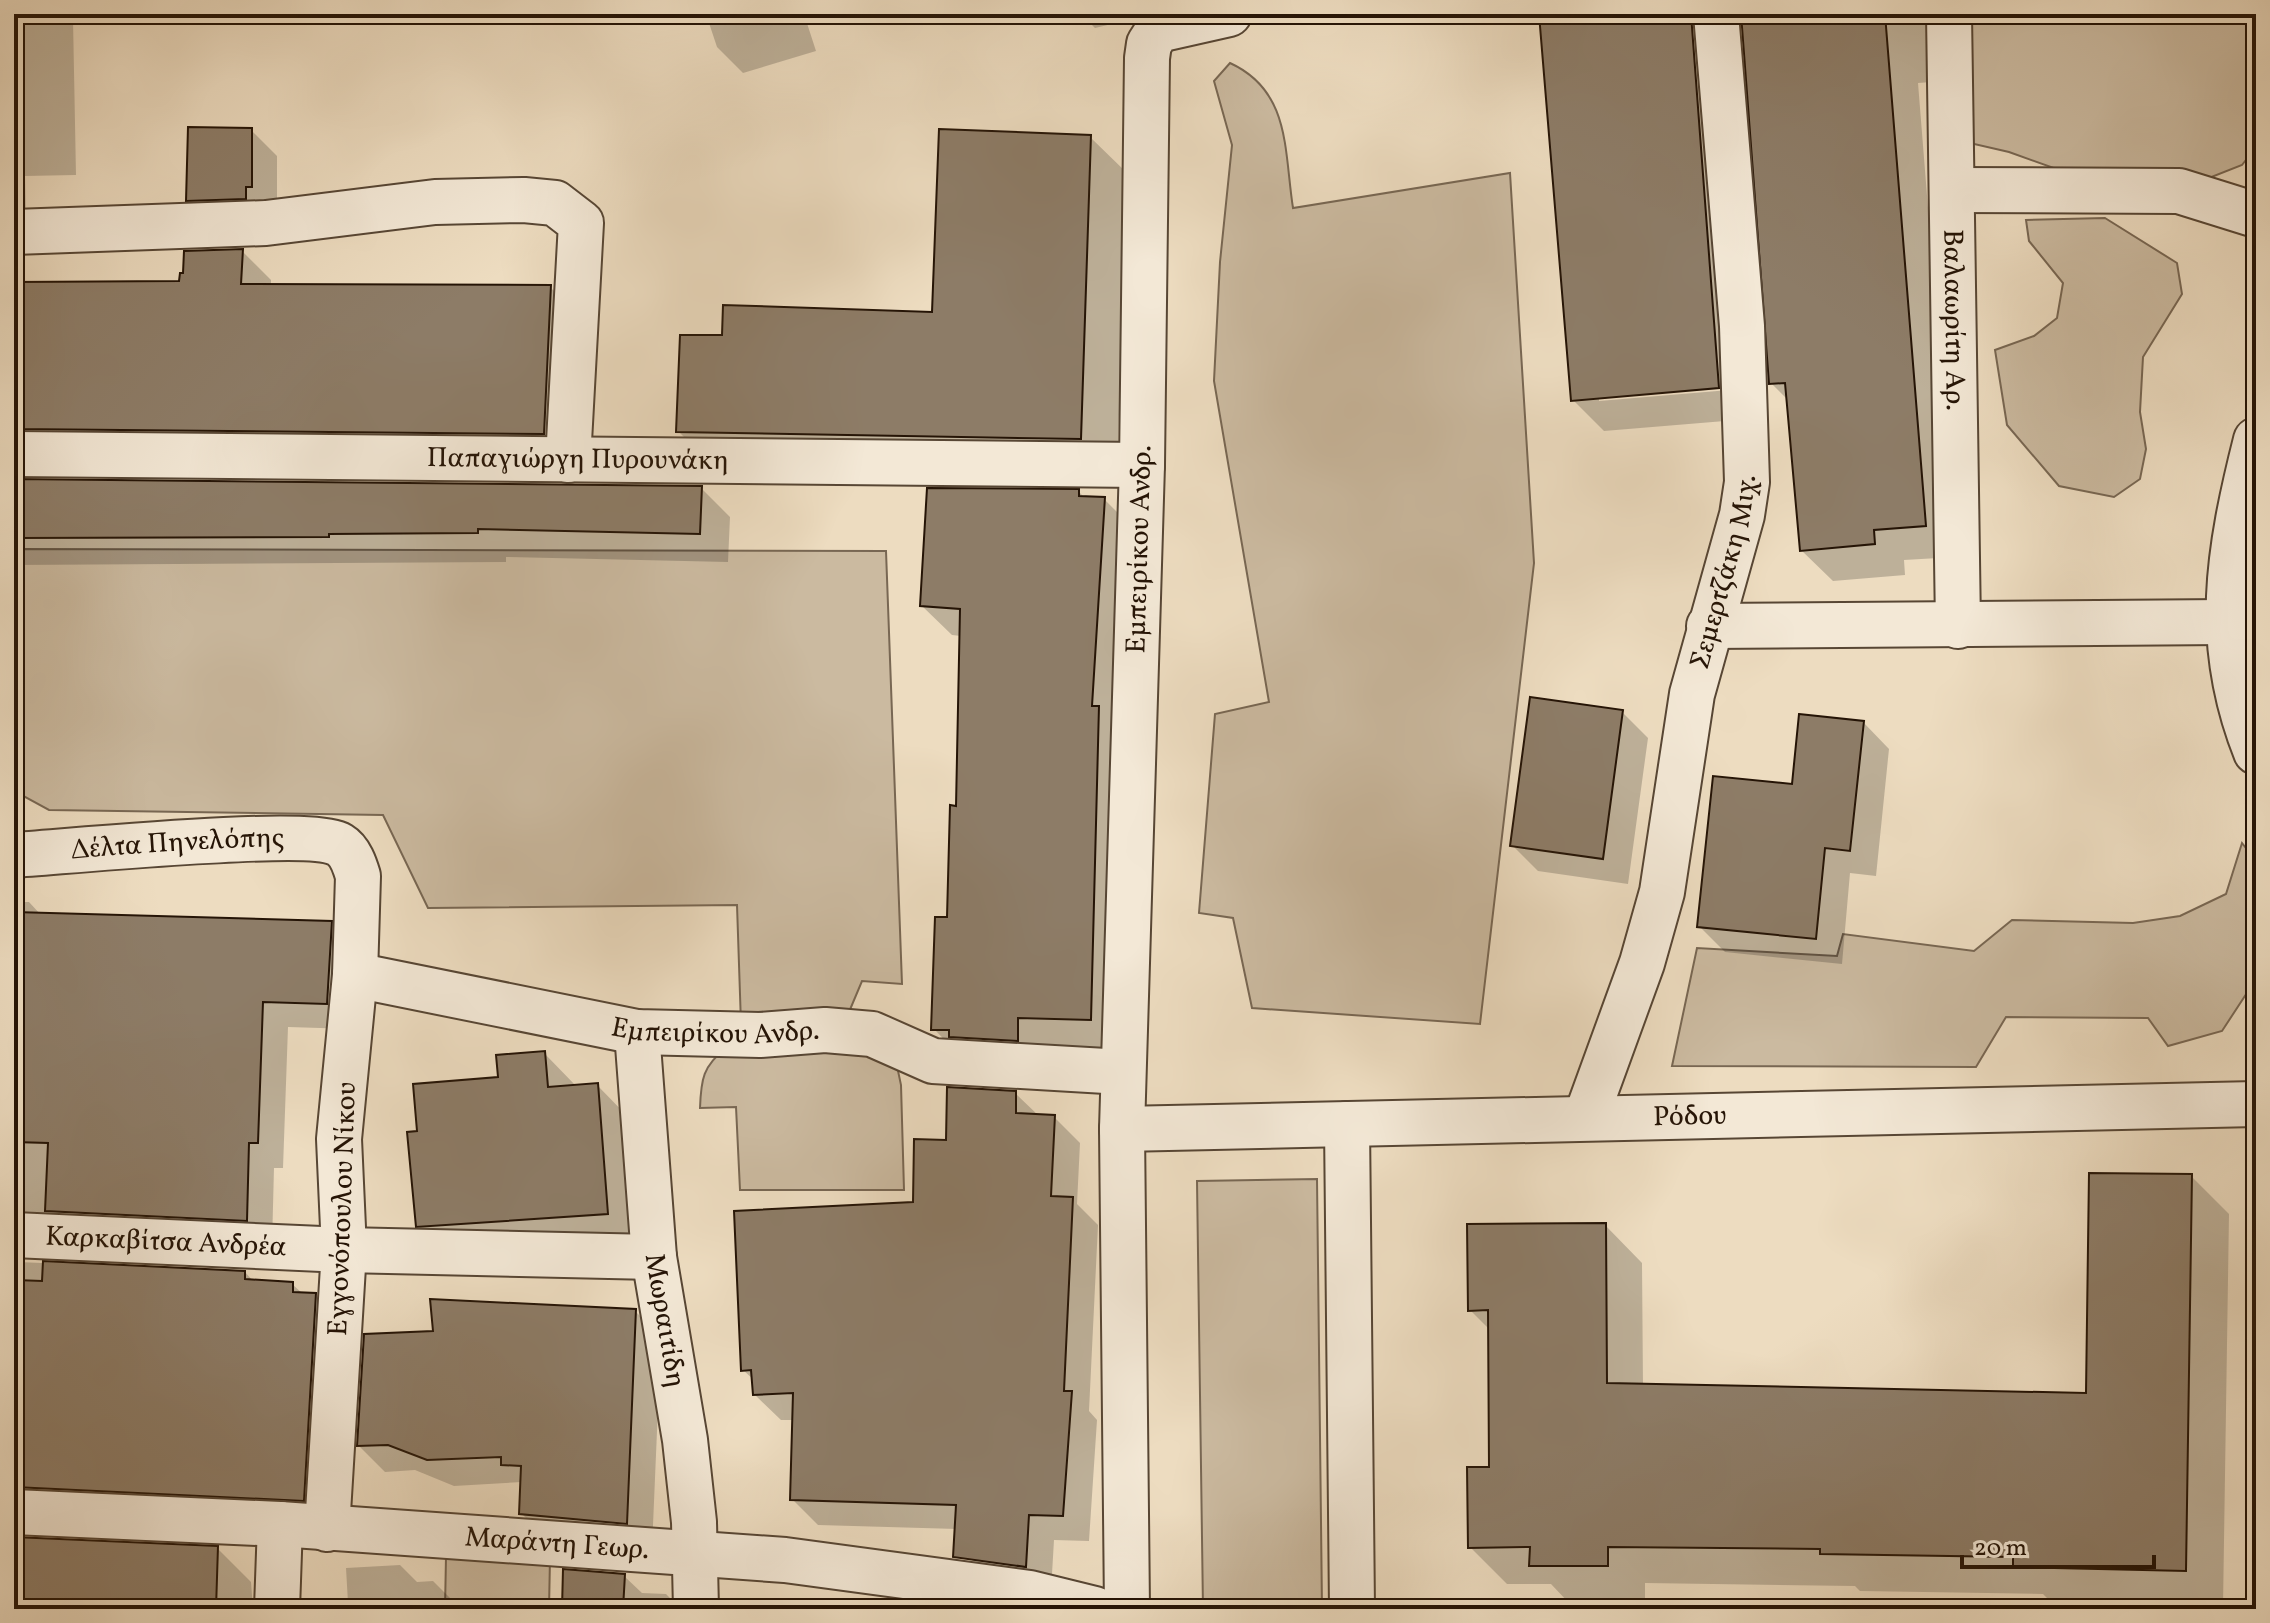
<svg xmlns="http://www.w3.org/2000/svg" width="2270" height="1623" viewBox="0 0 2270 1623" font-family="Vollkorn,serif">
	<style>
		.green { fill: #cbbaa0; stroke: #786753; stroke-width: 2 }
		.shadow { fill: #0003; fill-rule: evenodd }
		.building { fill: #8d7c67; stroke: #251406; stroke-width: 2 }
		.lines { fill: none; stroke-linecap: round; stroke-linejoin: round }
		.minor-casing { stroke: #574634; stroke-width: 48 }
		.minor { stroke: #f3e8d6; stroke-width: 44 }
		.labels { text-anchor: middle; dominant-baseline: central; stroke-width: 7; stroke-linejoin: round; paint-order: stroke }
		.street-label { font-size: 28px; fill: #251406; stroke: #f3e8d6 }
	</style>
	<rect width="100%" height="100%" fill="#eddcc0"/>
	<filter id="stains"><feTurbulence type="fractalNoise" baseFrequency=".0025" numOctaves="4"/><feColorMatrix values="0 0 0 0 .2 0 0 0 0 .09 0 0 0 0 .02 0 0 0 .5 -.17"/></filter>
	<radialGradient id="worn" r=".72"><stop offset=".6" stop-color="#630" stop-opacity="0"/><stop offset="1" stop-color="#630" stop-opacity=".3"/></radialGradient>
	<path class="green" d="M 1948,14 L 2256,14 L 2256,147 L 2242,165 L 2209,178 L 2062,171 L 2009,152 L 1961,141 Z
		M 1230,63 C 1291,91 1284,151 1293,208 L 1510,173 L 1534,563 L 1480,1024 L 1252,1008 L 1233,918 L 1199,913 L 1215,714 L 1269,702 L 1214,381 L 1220,262 L 1232,145 L 1214,81 Z
		M 2105,218 L 2177,263 L 2182,294 L 2143,357 L 2140,412 L 2146,449 L 2140,479 L 2114,497 L 2059,486 L 2007,425 L 1995,350 L 2034,336 L 2057,318 L 2063,283 L 2029,241 L 2026,220 Z
		M 14,549 L 886,551 L 902,984 L 862,981 L 849,1012 L 741,1024 L 737,905 L 428,908 L 383,815 L 49,810 L 14,791 Z
		M 2242,843 L 2256,861 L 2256,979 L 2222,1031 L 2168,1046 L 2148,1018 L 2006,1017 L 1976,1067 L 1672,1066 L 1697,948 L 1837,956 L 1843,934 L 1974,951 L 2012,920 L 2133,923 L 2180,916 L 2226,894 Z
		M 726,1048 L 882,1052 L 897,1066 L 901,1085 L 904,1190 L 740,1190 L 736,1107 L 700,1108 C 701,1079 703,1066 726,1048 Z
		M 1317,1179 L 1322,1608 L 1203,1609 L 1197,1181 Z
		M 446,1557 L 550,1558 L 549,1609 L 445,1609 Z"/>
	<path class="shadow" d="M 14,14 L 167,14 L 73,19 L 76,175 L 25,176 L 26,219 L 14,219 Z
		M 706,14 L 804,14 L 816,51 L 743,73 L 717,47 Z
		M 1081,14 L 1154,14 L 1095,28 Z
		M 1540,14 L 1940,14 L 1945,81 L 1918,83 L 1956,557 L 1904,560 L 1905,575 L 1833,581 L 1801,550 L 1789,401 L 1771,383 L 1744,21 L 1734,24 L 1749,419 L 1604,431 L 1573,400 ZM 1729,386 L 1729,390 L 1599,401 L 1599,397 Z
		M 251,130 L 277,156 L 277,213 L 214,226 L 188,200 Z
		M 1090,137 L 1127,173 L 1117,475 L 715,468 L 678,431 L 724,337 L 934,315 Z
		M 242,251 L 271,280 L 271,286 L 550,287 L 579,316 L 573,462 L 21,470 L 18,481 L 701,488 L 730,517 L 728,562 L 506,557 L 506,562 L 14,565 L 14,284 L 181,283 Z
		M 1078,491 L 1085,498 L 1104,499 L 1134,529 L 1120,1049 L 1047,1047 L 963,1059 L 934,1029 L 949,919 L 958,808 L 961,636 L 952,635 L 922,606 Z
		M 1622,712 L 1648,738 L 1628,884 L 1538,871 L 1512,845 Z
		M 1863,722 L 1889,749 L 1876,876 L 1850,873 L 1842,964 L 1725,952 L 1699,926 L 1794,786 Z
		M 14,902 L 29,902 L 41,915 L 331,923 L 356,949 L 352,1029 L 288,1027 L 283,1168 L 274,1168 L 272,1245 L 14,1214 Z
		M 544,1053 L 577,1087 L 597,1085 L 634,1123 L 645,1251 L 456,1263 L 418,1226 L 419,1133 Z
		M 1015,1093 L 1039,1116 L 1054,1117 L 1080,1143 L 1077,1204 L 1098,1225 L 1089,1411 L 1097,1420 L 1089,1541 L 1054,1540 L 1052,1574 L 982,1570 L 956,1544 L 957,1529 L 818,1525 L 792,1499 L 795,1420 L 781,1420 L 754,1394 L 754,1380 L 743,1370 L 914,1204 L 948,1142 Z
		M 2191,1176 L 2229,1214 L 2223,1607 L 2053,1604 L 2043,1594 L 1860,1591 L 1855,1586 L 1645,1583 L 1645,1602 L 1569,1603 L 1551,1584 L 1507,1584 L 1470,1547 L 1491,1469 L 1490,1330 L 1470,1310 L 1605,1225 L 1642,1263 L 1643,1386 L 2088,1395 Z
		M 19,1262 L 245,1272 L 253,1281 L 292,1284 L 303,1294 L 315,1295 L 349,1328 L 336,1533 L 14,1496 L 14,1351 Z
		M 635,1311 L 661,1337 L 652,1549 L 547,1539 L 521,1513 L 522,1482 L 454,1486 L 415,1470 L 385,1472 L 359,1446 L 435,1333 Z
		M 14,1536 L 217,1548 L 251,1582 L 253,1609 L 14,1609 Z
		M 400,1565 L 417,1582 L 433,1581 L 461,1609 L 303,1609 L 304,1605 L 348,1603 L 346,1568 Z
		M 624,1576 L 642,1593 L 666,1594 L 681,1609 L 564,1609 Z"/>
	<path class="building" d="M 1539,14 L 1691,14 L 1719,388 L 1571,401 Z
		M 1741,14 L 1885,14 L 1926,526 L 1874,530 L 1875,544 L 1800,551 L 1785,383 L 1769,384 Z
		M 188,127 L 252,128 L 252,187 L 246,187 L 246,199 L 186,201 Z
		M 939,129 L 1091,135 L 1081,439 L 676,432 L 680,335 L 722,335 L 723,305 L 932,312 Z
		M 243,249 L 241,284 L 551,285 L 544,434 L 14,429 L 14,282 L 179,281 L 180,273 L 183,273 L 184,251 Z
		M 14,479 L 702,486 L 700,534 L 478,529 L 478,533 L 329,534 L 329,537 L 14,538 Z
		M 927,488 L 1079,489 L 1079,496 L 1105,497 L 1092,706 L 1099,706 L 1091,1020 L 1018,1018 L 1018,1041 L 949,1037 L 949,1030 L 931,1030 L 935,917 L 947,917 L 950,805 L 956,806 L 960,609 L 920,606 Z
		M 1530,697 L 1623,710 L 1603,859 L 1510,846 Z
		M 1799,714 L 1864,721 L 1850,851 L 1825,848 L 1816,939 L 1697,927 L 1713,776 L 1792,784 Z
		M 14,912 L 332,921 L 327,1004 L 263,1002 L 258,1143 L 249,1143 L 247,1221 L 45,1211 L 48,1143 L 14,1142 Z
		M 545,1051 L 548,1087 L 598,1083 L 608,1214 L 416,1227 L 407,1132 L 417,1131 L 413,1084 L 498,1077 L 496,1055 Z
		M 947,1087 L 1016,1091 L 1016,1113 L 1055,1115 L 1051,1196 L 1073,1197 L 1064,1391 L 1072,1391 L 1063,1516 L 1029,1515 L 1026,1567 L 953,1557 L 956,1505 L 790,1500 L 793,1393 L 753,1395 L 751,1370 L 741,1371 L 734,1211 L 913,1202 L 914,1139 L 946,1140 Z
		M 2089,1173 L 2192,1174 L 2186,1571 L 2013,1567 L 2013,1557 L 1820,1554 L 1820,1549 L 1608,1547 L 1608,1566 L 1529,1566 L 1530,1547 L 1468,1548 L 1467,1467 L 1489,1467 L 1488,1310 L 1468,1311 L 1467,1224 L 1606,1223 L 1607,1383 L 2086,1393 Z
		M 43,1261 L 245,1271 L 245,1279 L 293,1282 L 293,1292 L 316,1293 L 304,1501 L 14,1487 L 16,1280 L 42,1281 Z
		M 430,1299 L 636,1309 L 627,1524 L 519,1514 L 521,1466 L 501,1465 L 501,1457 L 427,1460 L 388,1445 L 357,1446 L 364,1334 L 433,1331 Z
		M 14,1537 L 218,1546 L 216,1609 L 14,1609 Z
		M 563,1569 L 625,1574 L 623,1609 L 562,1609 Z"/>
	<g class="lines">
		<g class="minor-casing">
			<g id="minor">
				<path id="s1" d="M 1949,14 L 1958,626"/>
				<path d="M 1952,190 L 2179,191 L 2256,215"/>
				<path d="M 14,232 L 266,223 L 435,202 L 524,200 L 555,203 L 581,223 L 568,460"/>
				<path d="M 2256,440 C 2228,551 2212,642 2256,752"/>
				<path id="s2" d="M 14,454 L 1142,465"/>
				<path d="M 1709,626 L 2226,622"/>
				<path id="s3" d="M 14,855 C 64,852 310,827 340,845 C 350,851 355,866 358,876 L 355,975 L 339,1139 L 344,1250 L 327,1529"/>
				<path id="s4" d="M 355,975 L 637,1032 L 760,1035 L 825,1030 L 872,1034 L 933,1061 L 1123,1072"/>
				<path id="s5" d="M 637,1032 L 654,1257 L 685,1440 L 694,1522 L 696,1609"/>
				<path id="s6" d="M 1586,1117 L 1642,963 L 1662,892 L 1692,694 L 1742,515 L 1747,482 L 1742,326 L 1716,14"/>
				<path d="M 1347,1124 L 1352,1609"/>
				<path id="s7" d="M 1122,1129 L 2256,1104"/>
				<path id="s8" d="M 14,1235 L 344,1250 L 654,1257"/>
				<path id="s9" d="M 14,1512 L 280,1524 L 785,1560 L 1030,1593 L 1095,1609"/>
				<path d="M 277,1609 L 280,1524"/>
				<path id="s10" d="M 1127,1609 L 1122,1129 L 1142,465 L 1147,58 L 1149,44 L 1158,30 L 1229,14"/>
			</g>
		</g>
		<use href="#minor" class="minor"/>
	</g>
	<g class="labels">
		<g class="street-label">
			<text stroke="none"><textPath href="#s1" startOffset="306">Βαλαωρίτη Αρ.</textPath></text>
			<text stroke="none"><textPath href="#s2" startOffset="564">Παπαγιώργη Πυρουνάκη</textPath></text>
			<text stroke="none"><textPath href="#s10" startOffset="1060">Εμπειρίκου Ανδρ.</textPath></text>
			<text stroke="none"><textPath href="#s6" startOffset="564">Σεμερτζάκη Μιχ.</textPath></text>
			<text stroke="none"><textPath href="#s3" startOffset="164">Δέλτα Πηνελόπης</textPath></text>
			<text stroke="none"><textPath href="#s4" startOffset="366">Εμπειρίκου Ανδρ.</textPath></text>
			<text stroke="none"><textPath href="#s7" startOffset="568">Ρόδου</textPath></text>
			<text transform="translate(343 1209) rotate(-88)">Εγγονόπουλου Νίκου</text>
			<text stroke="none"><textPath href="#s8" startOffset="152">Καρκαβίτσα Ανδρέα</textPath></text>
			<text stroke="none"><textPath href="#s5" startOffset="290">Μωραιτίδη</textPath></text>
			<text stroke="none"><textPath href="#s9" startOffset="544">Μαράντη Γεωρ.</textPath></text>
		</g>
	</g>
	<rect width="2270" height="1623" fill="none" stroke="#eddcc0" stroke-width="48"/>
	<rect x="16" y="16" width="2238" height="1591" fill="none" stroke="#251406" stroke-width="4"/>
	<rect x="24" y="24" width="2222" height="1575" fill="none" stroke="#251406" stroke-width="2"/>
	<path d="M1962 1555v12h192v-12" fill="none" stroke="#251406" stroke-width="4"/>
	<text x="1974" y="1555" font-size="24" fill="#251406" stroke="#f3e8d6" stroke-width="6" paint-order="stroke">20 m</text>
	<rect width="100%" height="100%" filter="url(#stains)"/>
	<rect width="100%" height="100%" fill="url(#worn)"/>
</svg>
